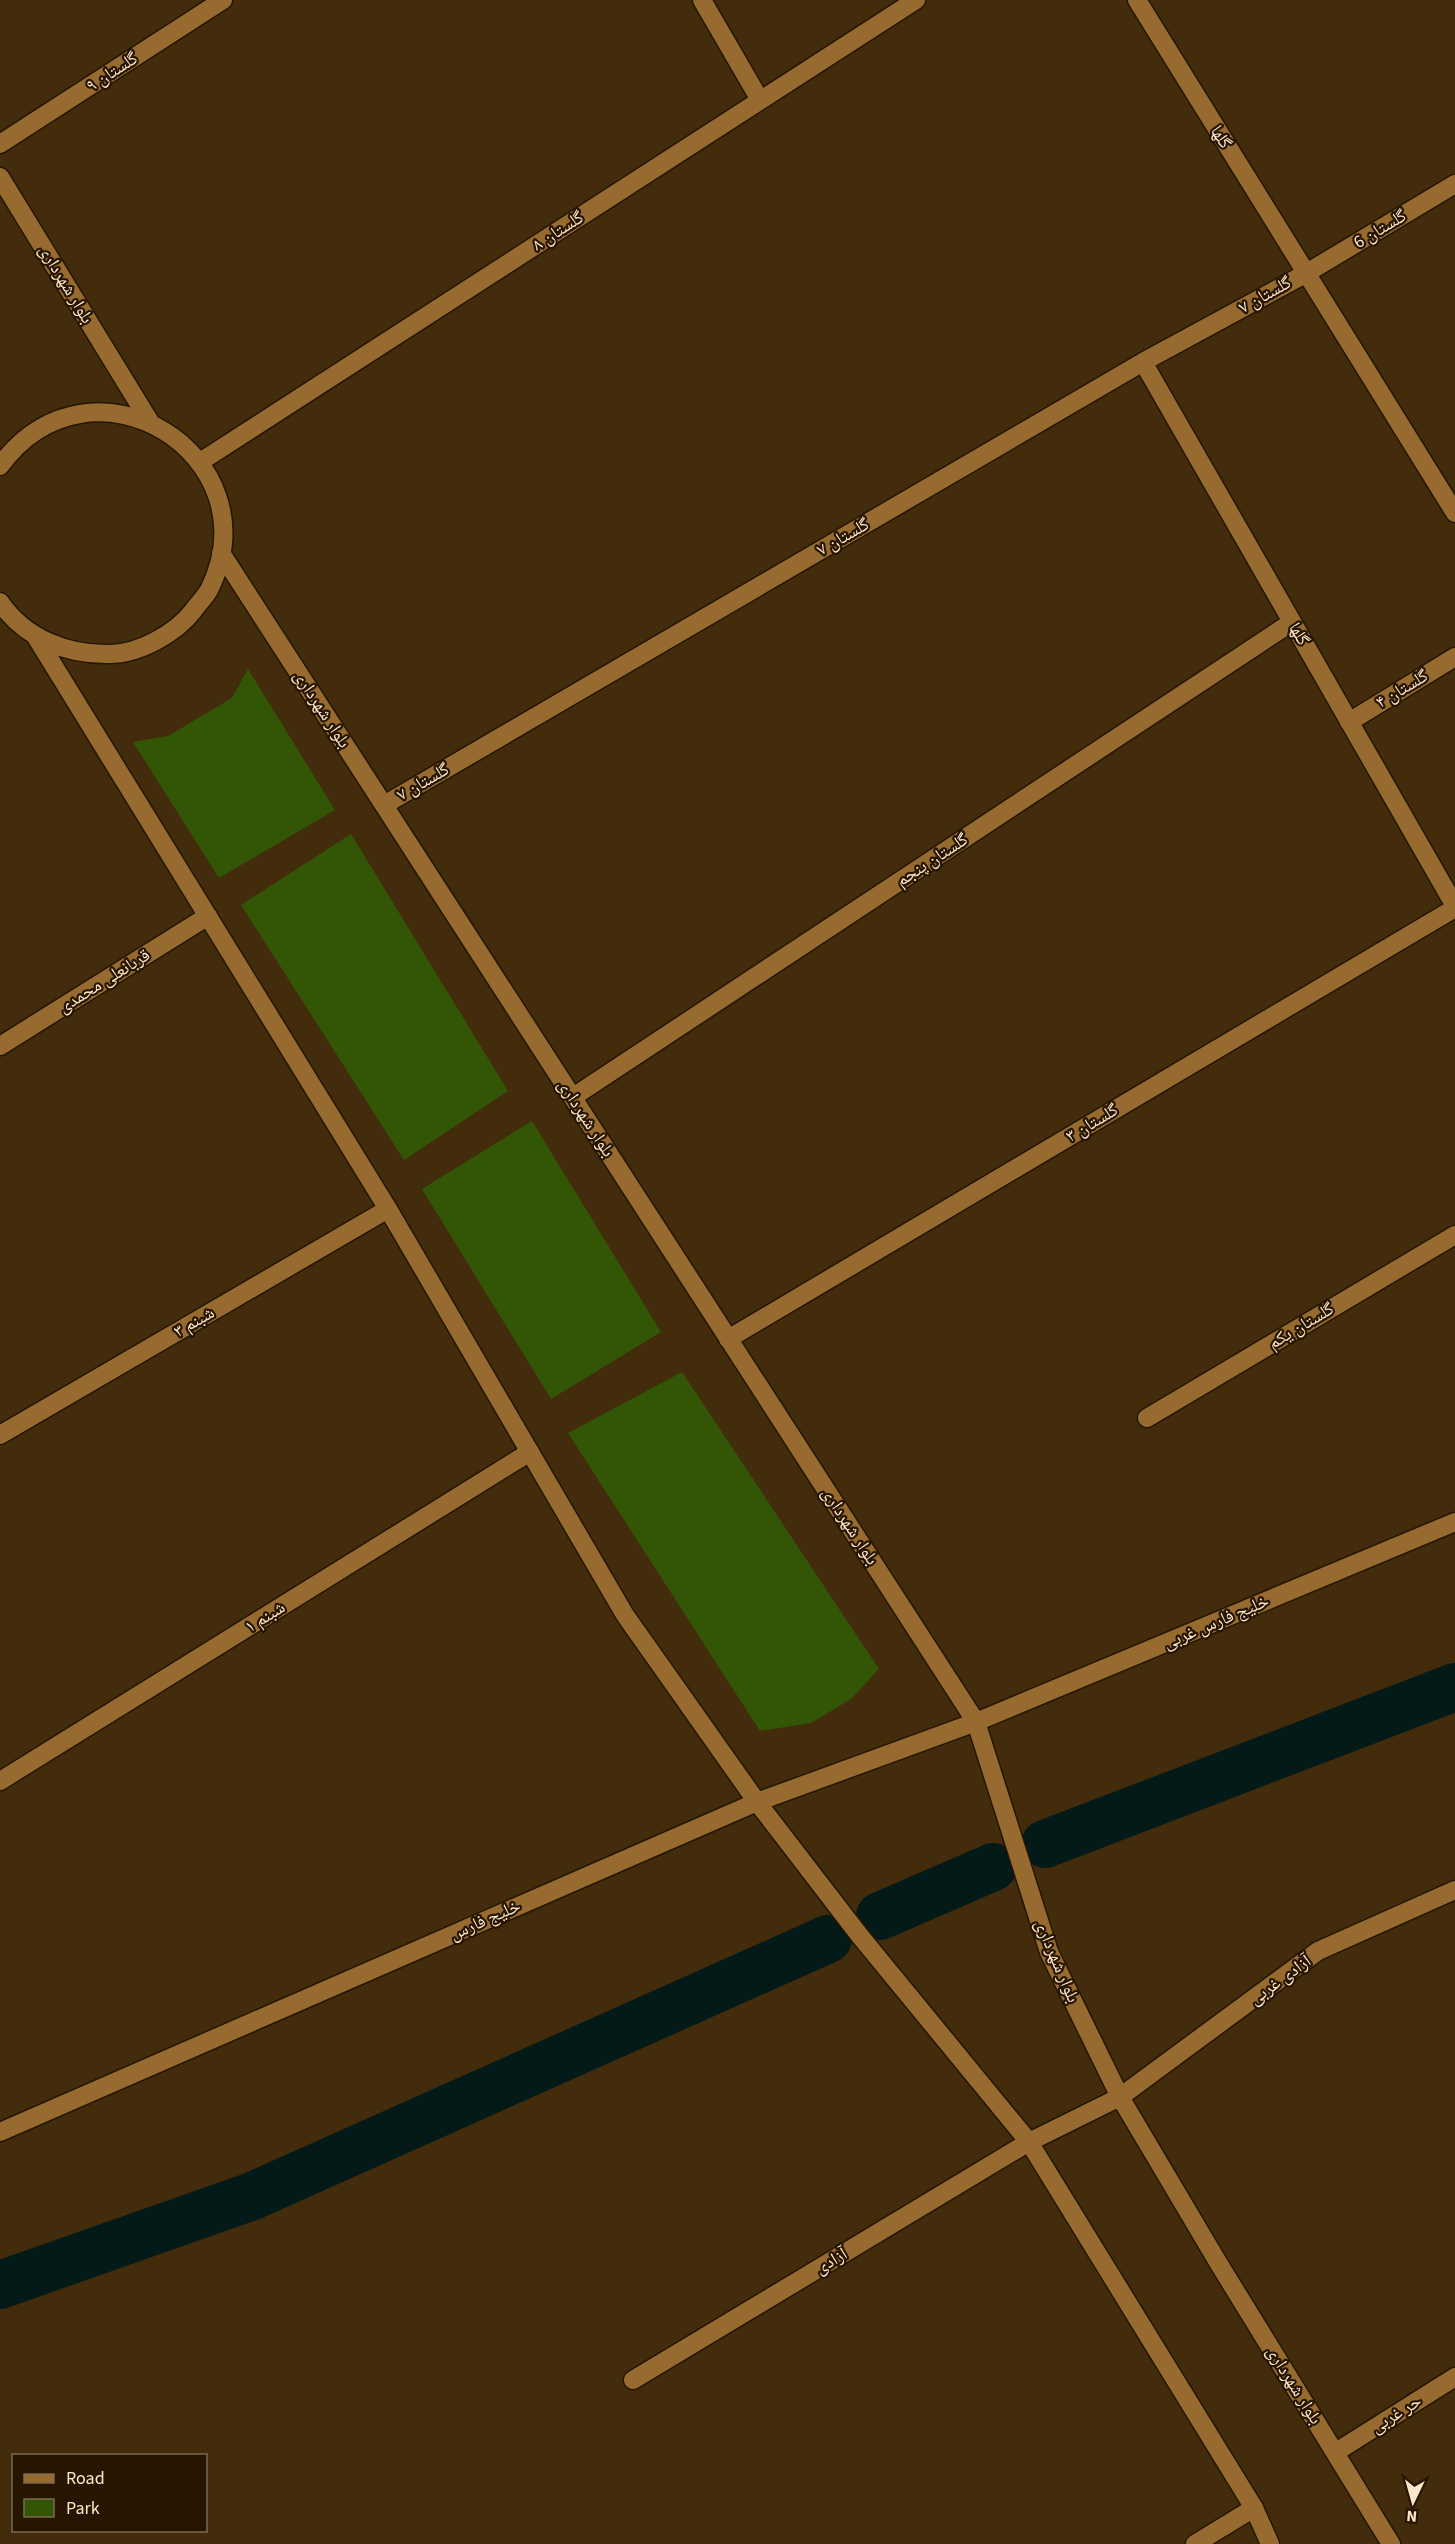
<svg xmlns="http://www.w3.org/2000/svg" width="1455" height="2544" viewBox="0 0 1455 2544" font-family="'Source Sans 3','Noto Naskh Arabic',sans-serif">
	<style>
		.green { fill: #325506 }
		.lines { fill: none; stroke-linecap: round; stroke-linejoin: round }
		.canal { stroke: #031a19; stroke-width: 48 }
		.street-casing { stroke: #241604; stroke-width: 21 }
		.secondary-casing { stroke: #241604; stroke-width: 21 }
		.street { stroke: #976b2f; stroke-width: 18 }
		.secondary { stroke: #976b2f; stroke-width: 18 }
		.labels { text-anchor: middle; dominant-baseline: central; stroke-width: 4.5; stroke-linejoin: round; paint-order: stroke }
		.street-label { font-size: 18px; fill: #fee6c8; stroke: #261500 }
	</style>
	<rect width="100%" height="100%" fill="#432c0b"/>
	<path class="green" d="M 248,669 L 335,810 L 219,878 L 133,742 L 168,736 L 232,698 Z
		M 351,834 L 508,1091 L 404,1160 L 241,905 Z
		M 532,1121 L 661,1332 L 551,1399 L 422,1189 Z
		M 682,1372 L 879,1669 L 851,1699 L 811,1723 L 760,1731 L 568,1433 Z"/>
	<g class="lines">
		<path class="canal" d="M 1045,1844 L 1455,1687
			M 880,1916 L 993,1867
			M 0,2285 L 250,2197 L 828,1939"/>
		<g class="street-casing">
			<path id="street" d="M 702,0 L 760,100
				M 1137,0 L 1455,513
				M 0,144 L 223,0
				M 1143,362 L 1455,906
				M 200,462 L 916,0
				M 1349,722 L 1455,657
				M 384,805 L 1143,362 L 1305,274 L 1455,184
				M 0,1046 L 208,916
				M 573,1097 L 1292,622
				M 728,1339 L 1455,908
				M 1147,1418 L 1455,1235
				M 0,1435 L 388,1209
				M 0,1781 L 530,1452
				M 1120,2097 L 1318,1951 L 1455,1890
				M 633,2380 L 1029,2142
				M 1336,2452 L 1455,2377
				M 1195,2544 L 1254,2508"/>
		</g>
		<g class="secondary-casing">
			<path id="secondary" d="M 0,177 L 150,422
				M 0,466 C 91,341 276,456 209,590 C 205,597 198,604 193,611 C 176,633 139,654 110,654 C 68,655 25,639 0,602
				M 221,553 L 976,1722 L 1049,1952 L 1120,2097 L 1219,2264 L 1391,2544
				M 36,637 L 388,1209 L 625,1615 L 757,1802 L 860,1936 L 1029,2142 L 1254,2508 L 1270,2544
				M 0,2132 L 757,1802 L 976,1722 L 1455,1522
				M 1029,2142 L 1120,2097"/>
		</g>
		<use href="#street" class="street"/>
		<use href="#secondary" class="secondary"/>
	</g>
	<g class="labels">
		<g class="street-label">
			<text transform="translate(112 72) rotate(-33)">گلستان ۹</text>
			<text transform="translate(1221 137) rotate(58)">گلها</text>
			<text transform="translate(1380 229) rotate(-31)">گلستان 6</text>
			<text transform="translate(558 231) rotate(-33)">گلستان ۸</text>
			<text transform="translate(66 284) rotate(59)">بلوار شهرداری</text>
			<text transform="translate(1265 295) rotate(-29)">گلستان ۷</text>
			<text transform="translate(843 537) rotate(-30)">گلستان ۷</text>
			<text transform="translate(1299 634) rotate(60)">گلها</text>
			<text transform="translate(1402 689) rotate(-31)">گلستان ۴</text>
			<text transform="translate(322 709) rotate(57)">بلوار شهرداری</text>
			<text transform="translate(423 782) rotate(-30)">گلستان ۷</text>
			<text transform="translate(932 860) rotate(-33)">گلستان پنجم</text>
			<text transform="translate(104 981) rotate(-32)">قربانعلی محمدی</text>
			<text transform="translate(586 1118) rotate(57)">بلوار شهرداری</text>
			<text transform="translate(1092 1123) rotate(-31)">گلستان ۳</text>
			<text transform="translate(194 1322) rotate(-30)">شبنم ۳</text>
			<text transform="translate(1301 1326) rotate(-31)">گلستان یکم</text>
			<text transform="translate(850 1526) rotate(57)">بلوار شهرداری</text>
			<text transform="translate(265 1617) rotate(-32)">شبنم ۱</text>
			<text transform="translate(1216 1622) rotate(-23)">خلیج فارس غربی</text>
			<text transform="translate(485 1920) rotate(-24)">خلیج فارس</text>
			<text transform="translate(1057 1961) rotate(67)">بلوار شهرداری</text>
			<text transform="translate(1280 1980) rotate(-36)">آزادی غربی</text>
			<text transform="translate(831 2261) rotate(-31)">آزادی</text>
			<text transform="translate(1294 2385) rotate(58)">بلوار شهرداری</text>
			<text transform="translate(1396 2414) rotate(-32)">حر غربی</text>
		</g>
	</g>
	<rect x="12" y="2454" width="195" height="78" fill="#261500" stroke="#7c6950" stroke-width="1.5"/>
	<rect x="24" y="2474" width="30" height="9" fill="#976b2f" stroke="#7c6950" stroke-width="1.5"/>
	<text x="66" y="2484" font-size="18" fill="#fee6c8">Road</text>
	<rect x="24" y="2499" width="30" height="18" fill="#325506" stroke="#7c6950" stroke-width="1.5"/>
	<text x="66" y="2514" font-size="18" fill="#fee6c8">Park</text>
	<g transform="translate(1413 2502) rotate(185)" stroke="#261500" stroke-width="4.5" paint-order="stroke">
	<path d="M0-4.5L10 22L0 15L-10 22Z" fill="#fee6c8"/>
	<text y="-9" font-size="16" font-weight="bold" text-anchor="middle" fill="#fee6c8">N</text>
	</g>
</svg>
